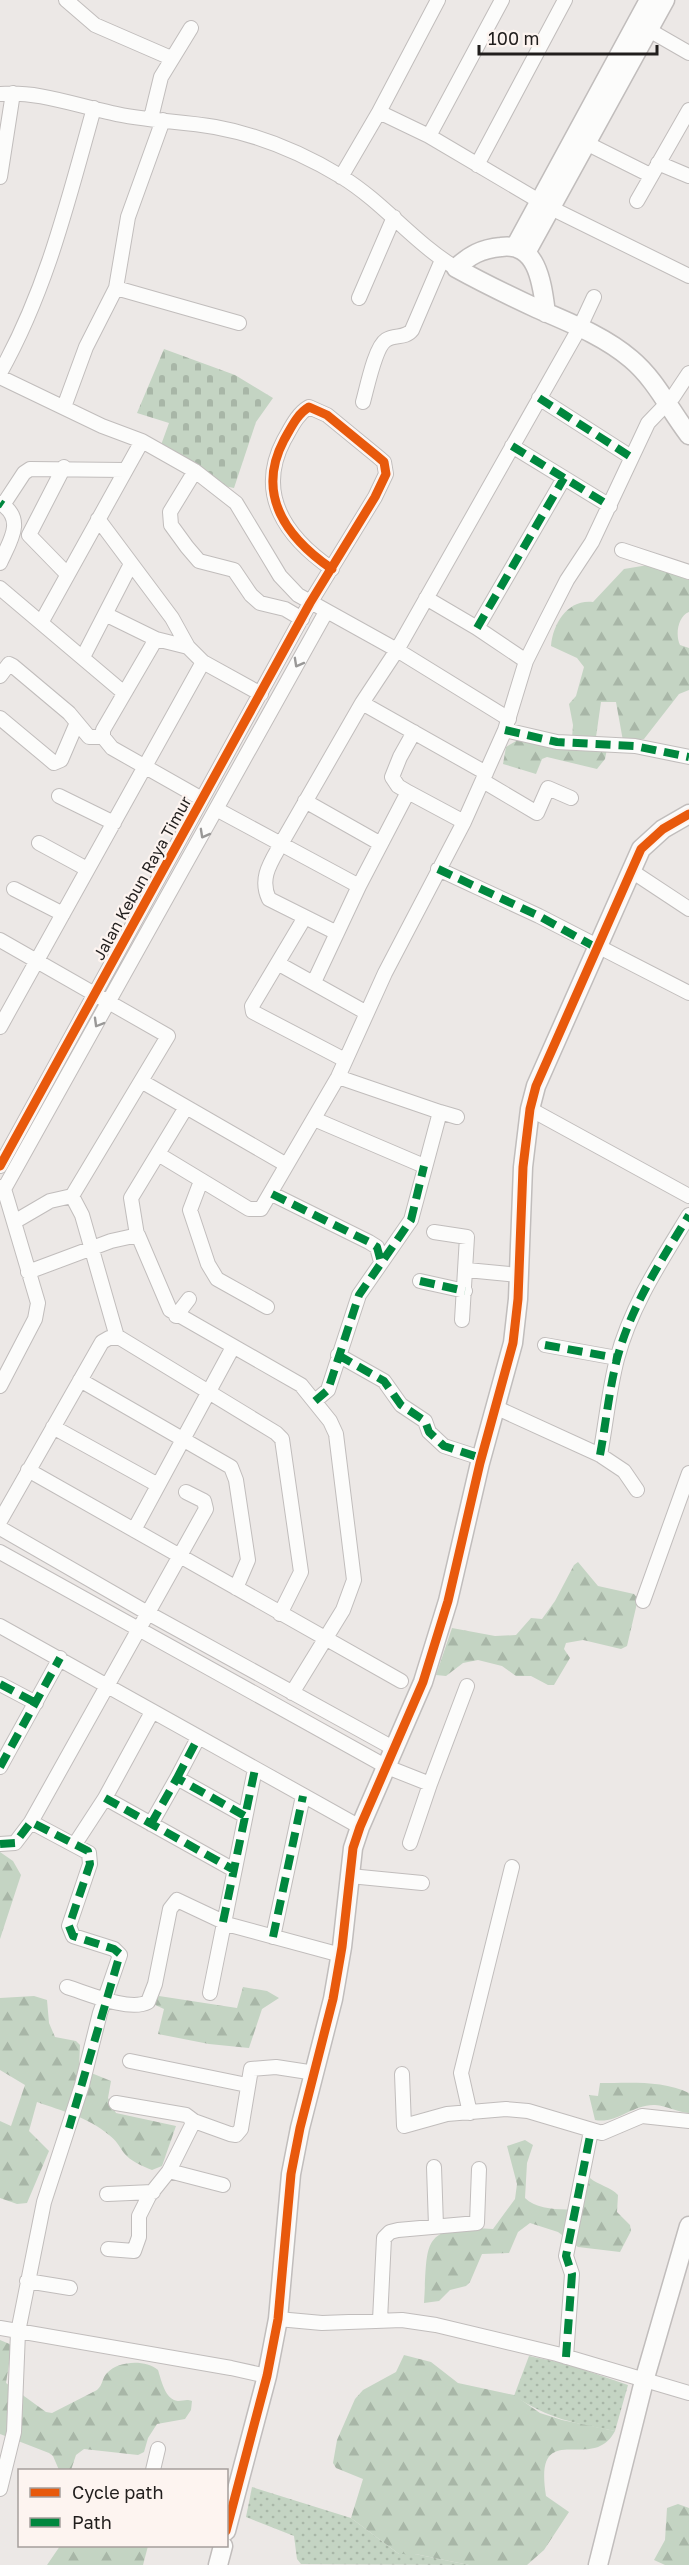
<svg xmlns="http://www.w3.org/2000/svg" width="689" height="2565" viewBox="0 0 689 2565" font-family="'Golos Text',sans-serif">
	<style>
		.grass { fill: url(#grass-dots) }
		.forest { fill: url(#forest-firs) }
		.cemetery { fill: url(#cemetery-stones) }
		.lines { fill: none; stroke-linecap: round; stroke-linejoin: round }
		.minor-casing { stroke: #c1bdbc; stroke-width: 16 }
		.tertiary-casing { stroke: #c1bdbc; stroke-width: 21 }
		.minor { stroke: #fcfcfb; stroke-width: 14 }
		.tertiary { stroke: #fcfcfb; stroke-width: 18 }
		.quiet { stroke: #00873e; stroke-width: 8; stroke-dasharray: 15 8; stroke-linecap: butt }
		.cycleway-casing { stroke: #fdf4f0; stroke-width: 13 }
		.cycleway { stroke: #e8590c; stroke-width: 9 }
		.oneway { stroke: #999897 }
		.labels { text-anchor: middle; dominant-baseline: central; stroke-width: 4.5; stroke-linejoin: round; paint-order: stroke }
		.street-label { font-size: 16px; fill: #211e1d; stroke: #fdf4f0 }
	</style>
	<defs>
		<pattern id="grass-dots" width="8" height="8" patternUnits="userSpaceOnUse" patternTransform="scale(1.5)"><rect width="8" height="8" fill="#c4d4c3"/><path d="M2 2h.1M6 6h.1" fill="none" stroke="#a8b6a7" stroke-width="1.8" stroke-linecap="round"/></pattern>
		<pattern id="forest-firs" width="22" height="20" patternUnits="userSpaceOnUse" patternTransform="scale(1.5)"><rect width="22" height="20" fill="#c4d4c3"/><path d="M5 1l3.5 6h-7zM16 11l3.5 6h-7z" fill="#a8b6a7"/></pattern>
		<pattern id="cemetery-stones" width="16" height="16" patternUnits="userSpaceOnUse" patternTransform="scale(1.5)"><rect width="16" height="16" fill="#c4d4c3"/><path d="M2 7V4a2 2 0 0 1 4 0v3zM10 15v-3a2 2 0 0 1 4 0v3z" fill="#a8b6a7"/></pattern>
	</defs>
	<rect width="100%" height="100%" fill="#ece8e6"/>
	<path class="grass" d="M 529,2356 L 567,2364 L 628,2385 L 615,2431 C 573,2423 550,2419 514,2396 Z
		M 252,2487 L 351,2518 L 399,2554 L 415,2554 L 469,2565 L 301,2564 L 297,2559 L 294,2536 L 246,2517 Z"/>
	<path class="forest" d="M 648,565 L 689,580 L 689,612 C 678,616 675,635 680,645 L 689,648 L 689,690 L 679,694 L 644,739 L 623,741 L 616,702 L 601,702 L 596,737 L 607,749 L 605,759 L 597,769 L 547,757 L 542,759 L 536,774 L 503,764 L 506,747 L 516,741 L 572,738 L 573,725 L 569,704 L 576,696 L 584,667 L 577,658 L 551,646 C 553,623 568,599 593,602 L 624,569 Z
		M 578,1562 L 598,1586 L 634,1594 L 638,1599 L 627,1646 L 621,1649 L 583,1640 L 566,1643 L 564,1649 L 570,1658 L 554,1685 L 548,1685 L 531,1676 L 516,1676 L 502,1666 L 478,1660 L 463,1663 L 446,1676 L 436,1675 L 452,1628 L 495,1636 L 516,1635 L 531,1618 L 542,1619 L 555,1601 L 574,1565 Z
		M 0,1852 L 13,1861 L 21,1875 L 0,1939 Z
		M 243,1987 L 267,1991 L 279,1998 L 262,2009 L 249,2048 L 209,2044 L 158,2034 L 164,2009 L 153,2004 L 159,1996 L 237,2008 Z
		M 34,1996 L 47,2000 L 49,2023 L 55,2037 L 76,2041 L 80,2045 L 79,2068 L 111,2081 L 108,2098 L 116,2113 L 176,2126 L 162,2166 L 152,2170 C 142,2166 130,2161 124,2153 C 119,2146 116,2140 109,2135 C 88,2117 62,2111 37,2102 L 29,2131 L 49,2151 L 27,2203 L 17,2204 L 0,2198 L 0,2121 L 11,2126 L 25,2085 L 0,2070 L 0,1998 Z
		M 600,2083 C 629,2083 663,2080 689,2093 L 689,2113 C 677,2112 667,2106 655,2105 C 633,2104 617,2124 595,2120 L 589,2095 L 598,2096 Z
		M 525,2140 L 533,2145 L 527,2163 L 525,2198 C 537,2210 562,2210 579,2209 L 590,2178 C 598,2185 611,2187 618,2195 L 617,2212 L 630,2225 L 631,2231 L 620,2252 L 578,2247 L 558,2232 L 530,2223 L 518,2232 L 509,2253 L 482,2254 L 470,2282 L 466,2286 L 450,2290 L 439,2301 L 424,2303 C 428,2240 420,2226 493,2229 L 515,2199 L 517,2184 L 507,2146 Z
		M 0,2340 L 12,2345 L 6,2383 L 46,2412 L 52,2413 L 97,2390 C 103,2385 102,2378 107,2373 C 118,2361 145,2359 158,2370 C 161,2379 165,2400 178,2401 C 184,2401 186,2399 192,2401 L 191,2410 L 185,2419 L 157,2424 L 148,2438 L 144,2452 L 138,2455 L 84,2449 L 76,2455 L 71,2470 L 59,2470 L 53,2456 L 49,2453 L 0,2434 Z
		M 404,2355 L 431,2362 L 458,2383 L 514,2395 L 540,2413 L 562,2420 L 615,2431 C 593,2475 533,2415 546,2496 L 569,2512 L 544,2550 L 527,2565 L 469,2565 L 415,2554 L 399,2554 L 351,2518 L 363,2479 L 336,2468 L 333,2463 L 337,2440 L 355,2399 L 363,2390 L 396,2372 Z
		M 678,2504 L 689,2508 L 689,2565 L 665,2565 L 654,2560 L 665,2540 L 667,2508 Z
		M 60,2546 L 148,2546 L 143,2565 L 47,2565 Z"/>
	<path class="cemetery" d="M 164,349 L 235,375 L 273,398 L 256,422 L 234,488 L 224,486 L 161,445 L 169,423 L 137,413 Z"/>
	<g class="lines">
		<g class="minor-casing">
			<path id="minor" d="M 66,0 L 95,25 L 171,58
				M 502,0 L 429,136 L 551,208 L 689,276
				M 642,26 L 689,53
				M 0,94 C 39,91 74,105 112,113 C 145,121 181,121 215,127 C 259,135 304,154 342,177 C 384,203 414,243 456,268
				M 379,112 L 429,136
				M 151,118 L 161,77 L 191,28
				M 580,140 L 650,175
				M 658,163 L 689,176
				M 477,165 L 565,0
				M 0,177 L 13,93
				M 341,177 L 379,112 L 438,0
				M 637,201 L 689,110
				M 116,288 L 239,323
				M 359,298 L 394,217
				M 0,373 C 47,289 68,201 94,108
				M 0,377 L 102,426 L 142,441 L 195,471 L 236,503 L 280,576 L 298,595 L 397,650 L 509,719
				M 539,398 L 631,457
				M 363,402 C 367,388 375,347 386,340 C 395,334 405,339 412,330 L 442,260
				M 64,407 L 86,347 L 116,288 L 128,217 L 163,120
				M 512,446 L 610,506
				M 64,467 L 29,535 L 67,574
				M 195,471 L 170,512 L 171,525 L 187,547 L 199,561 L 234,570 L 251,595 L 260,603 L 285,609 L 302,619
				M 0,503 C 26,519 10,541 0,563
				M 3,505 L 24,473 L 30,469 L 125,470
				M 98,519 L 172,618 L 188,647 L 203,662 L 261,694
				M 622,550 L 689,572
				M 0,588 L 124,693
				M 426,598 L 477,628 L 526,661
				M 107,615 L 156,639 L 188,647
				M 42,621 L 142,441
				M 477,628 L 564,478
				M 156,639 L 103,730 L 103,737 L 112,748 L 202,799
				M 83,657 L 131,564
				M 0,676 L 9,664 L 13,666 L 69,713 L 89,737 L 103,737
				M 362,703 L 486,773
				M 0,718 L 54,763 L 61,760 L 76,725
				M 505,730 L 557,742 L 635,746 L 689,757
				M 483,781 L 537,813 L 548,788 L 571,798
				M 408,792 L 398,786 L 392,777 L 400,757 L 414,732
				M 59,796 L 114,823
				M 305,801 L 381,844
				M 218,810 L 281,844 L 362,703 L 397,650 L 580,327 L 594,297
				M 39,843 L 87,869
				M 438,869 L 539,916 L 689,993
				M 630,870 L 689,909
				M 14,889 L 63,914
				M 305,917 L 252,1006 L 253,1012 L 345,1060
				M 337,933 L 269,899 C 259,878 271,862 281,844 L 359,886
				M 0,940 L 168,1036 L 141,1081
				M 279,964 L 367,1013
				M 314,982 L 359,886 L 408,792 L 464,822
				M 0,1027 L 203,662
				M 530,1109 L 689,1196
				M 440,1112 L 457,1117
				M 314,1119 L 424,1166
				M 158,1154 L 249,1209 L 261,1209 L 338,1077 L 385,973 L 464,822 L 505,730 L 526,661 L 546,621 L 567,580 L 592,542 L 648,423 L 673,397 L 689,373
				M 0,1166 L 310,603 L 375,497 L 386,474 L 384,462 L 377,456 L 327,415 L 309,407 C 297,414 291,428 284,440 C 255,495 287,538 332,569
				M 201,1181 L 190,1210 L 208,1264 L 217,1279 L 267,1307
				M 0,1187 L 4,1189 L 8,1202 L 38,1303 L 35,1319 L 0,1386
				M 4,1189 L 326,612
				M 272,1194 L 369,1242 L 377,1247 L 381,1262
				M 72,1196 L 82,1215 L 117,1337
				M 14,1222 L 50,1201 L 72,1196 L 141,1081 L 285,1164
				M 434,1232 L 467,1237 L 462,1320
				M 137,1235 L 131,1198 L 185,1109
				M 467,1270 L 519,1275
				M 28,1272 L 111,1241 L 138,1235 L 170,1310 L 301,1385 L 330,1421 L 336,1434 L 354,1580 L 343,1610 L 292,1693
				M 420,1281 L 465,1291
				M 176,1316 L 189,1299
				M 545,1345 L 617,1358
				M 338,1355 L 384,1381 L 401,1405 L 425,1421 L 429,1432 L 444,1446 L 481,1458
				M 80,1380 L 231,1467 L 236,1480 L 248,1560 L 236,1588
				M 315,1401 L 328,1390 L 359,1295 L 411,1220 L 440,1112 L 338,1077
				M 495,1407 L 600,1455 L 624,1471 L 637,1490
				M 53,1427 L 158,1485
				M 600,1455 C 606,1423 609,1390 617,1359 C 631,1306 661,1261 689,1215
				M 28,1470 L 401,1681
				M 0,1521 L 102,1342 L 109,1338 L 120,1338 L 276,1433 L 282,1439 L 301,1572 L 280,1614
				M 0,1528 L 146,1612 L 393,1748
				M 134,1530 L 233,1347
				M 0,1552 L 387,1767 L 430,1784 L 410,1843
				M 643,1601 L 689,1473
				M 0,1626 L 360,1827
				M 0,1684 L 36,1703
				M 0,1767 L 60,1658
				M 177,1778 L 198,1738
				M 430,1784 L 467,1686
				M 105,1798 L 234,1870
				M 151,1824 L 177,1778 L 245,1816
				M 0,1844 L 15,1843 L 31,1822 L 206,1509 L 204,1501 L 186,1492
				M 75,1844 L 105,1798 L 152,1712
				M 350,1876 L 422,1883
				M 273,1937 L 303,1796
				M 67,1987 C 87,1993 129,2012 148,2002 L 155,1984 L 170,1909 L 177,1900 L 230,1925 L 341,1955
				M 210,1993 L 255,1769
				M 130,2061 L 247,2085
				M 402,2074 L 404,2126 L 447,2114 L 506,2109 L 528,2111 L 602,2133 L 642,2116 L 689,2121
				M 116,2103 L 186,2115 L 194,2121
				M 470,2113 L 461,2073 L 512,1867
				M 434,2167 L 436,2226
				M 169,2171 L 223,2185
				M 107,2194 L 153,2192
				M 108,2249 L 134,2251 L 139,2237 L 139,2216 L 149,2196 L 169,2171 L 194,2121 L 230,2134 L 236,2135 L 241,2129 L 251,2069 L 276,2067 L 315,2073
				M 27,2281 L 70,2288
				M 278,2319 L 322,2323 L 402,2320 L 436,2325 L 557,2354 L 689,2393
				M 380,2320 L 384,2238 L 390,2232 L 398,2230 L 477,2223 L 479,2169
				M 0,2328 L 231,2368 L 267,2376
				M 566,2357 L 572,2274 L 566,2256 L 591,2131
				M 153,2470 L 158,2449
				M 0,2489 L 14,2432 L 18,2332 L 44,2202 L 82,2085 L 100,2013 L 120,1955 L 114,1949 L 73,1936 L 69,1926 L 90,1864 L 89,1853 L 31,1822"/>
		</g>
		<g class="tertiary-casing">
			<path id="tertiary" d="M 516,245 L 649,0
				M 527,251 L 665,0
				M 546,313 C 542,284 538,242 501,247 C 481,249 470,255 456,268 C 483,283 510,296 538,309 C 570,323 604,336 631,359 C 656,380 669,409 689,435
				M 226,2531 L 267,2376 L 278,2319 L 291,2174 L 300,2128 L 333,1999 L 342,1947 L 353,1848 L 360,1827 L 423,1682 L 448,1601 L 480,1463 L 513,1343 L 518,1299 L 523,1167 L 530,1109 L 536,1086 L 641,849 L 663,829 L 689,814
				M 218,2565 L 223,2546
				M 598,2565 L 644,2381 L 689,2226"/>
		</g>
		<use href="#minor" class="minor"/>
		<use href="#tertiary" class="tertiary"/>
		<path class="quiet" d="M 539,398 L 631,457
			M 512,446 L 610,506
			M 0,503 L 3,505
			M 477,628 L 564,478
			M 505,730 L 557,742 L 635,746 L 689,757
			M 438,869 L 539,916 L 595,947
			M 272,1194 L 369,1242 L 377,1247 L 381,1262
			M 420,1281 L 465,1291
			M 545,1345 L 617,1358
			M 338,1355 L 384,1381 L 401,1405 L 425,1421 L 429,1432 L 444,1446 L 481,1458
			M 315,1401 L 328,1390 L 359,1295 L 411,1220 L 424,1166
			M 600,1455 C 606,1423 609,1390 617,1359 C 631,1306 661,1261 689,1215
			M 0,1684 L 36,1703
			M 0,1767 L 60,1658
			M 177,1778 L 198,1738
			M 105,1798 L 234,1870
			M 151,1824 L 177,1778 L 245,1816
			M 0,1844 L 15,1843 L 31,1822 L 88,1851 L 90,1864 L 69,1926 L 73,1936 L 114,1949 L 120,1954 L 69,2128
			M 223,1922 L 255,1769
			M 273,1937 L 303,1796
			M 566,2357 L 572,2274 L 566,2256 L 591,2131"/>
		<g class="cycleway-casing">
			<path id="cycleway" d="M 0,1166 L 310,603 L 375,497 L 386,474 L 384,462 L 377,456 L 327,415 L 309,407 C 297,414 291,428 284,440 C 255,495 287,538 332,569
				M 226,2531 L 267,2376 L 278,2319 L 291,2174 L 300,2128 L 333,1999 L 342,1947 L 353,1848 L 360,1827 L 423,1682 L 448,1601 L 480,1463 L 513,1343 L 518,1299 L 523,1167 L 530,1109 L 536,1086 L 641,849 L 663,829 L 689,814"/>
		</g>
		<use href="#cycleway" class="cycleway"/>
	</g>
	<defs><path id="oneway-chevron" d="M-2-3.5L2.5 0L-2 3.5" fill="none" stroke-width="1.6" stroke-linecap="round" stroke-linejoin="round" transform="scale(1.5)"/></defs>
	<g class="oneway">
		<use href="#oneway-chevron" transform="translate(298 663) rotate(119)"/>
		<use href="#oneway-chevron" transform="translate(204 834) rotate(119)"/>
		<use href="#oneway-chevron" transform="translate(98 1023) rotate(120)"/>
	</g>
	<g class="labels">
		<g class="street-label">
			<text transform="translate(142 878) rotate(-61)">Jalan Kebun Raya Timur</text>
		</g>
	</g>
	<rect x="18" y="2469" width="210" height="78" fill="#fdf4f0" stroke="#a59e9c" stroke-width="1.5"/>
	<rect x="30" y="2488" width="30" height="9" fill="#e8590c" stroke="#a59e9c" stroke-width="1.5"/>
	<text x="72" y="2499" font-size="18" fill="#211e1d">Cycle path</text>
	<rect x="30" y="2518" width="30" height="9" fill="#00873e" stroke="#a59e9c" stroke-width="1.5"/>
	<text x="72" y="2529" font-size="18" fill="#211e1d">Path</text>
	<path d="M479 45v9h178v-9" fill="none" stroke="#211e1d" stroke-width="3"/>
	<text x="488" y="45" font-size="18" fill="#211e1d" stroke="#fdf4f0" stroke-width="4.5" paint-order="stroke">100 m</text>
</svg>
